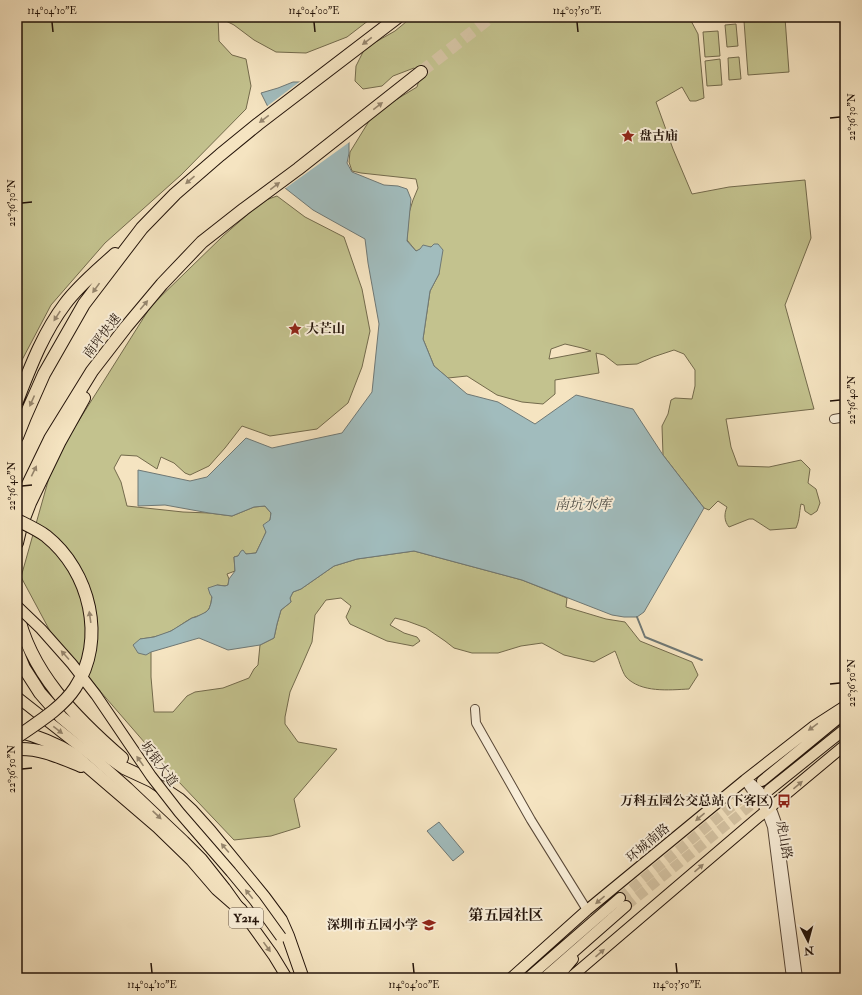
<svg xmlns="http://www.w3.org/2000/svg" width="862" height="995" viewBox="0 0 862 995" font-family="'IM FELL Double Pica','Noto Serif SC',serif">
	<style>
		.green { fill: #c3c28e; stroke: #736a4c; fill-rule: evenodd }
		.water { fill: #a1bcbd; stroke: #6f7875 }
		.pier { fill: #f5e4c1 }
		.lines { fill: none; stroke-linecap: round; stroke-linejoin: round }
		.stream { stroke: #6f7875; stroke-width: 2 }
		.major-tunnel { stroke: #d6c5a5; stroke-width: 10; stroke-dasharray: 10 5; stroke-linecap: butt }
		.highway-tunnel { stroke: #d6c5a5; stroke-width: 12; stroke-dasharray: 12 6; stroke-linecap: butt }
		.minor-casing { stroke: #584737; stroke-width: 10 }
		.major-casing { stroke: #231309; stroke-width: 12 }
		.highway-casing { stroke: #231309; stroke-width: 14 }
		.minor { stroke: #f8edd7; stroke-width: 8 }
		.major { stroke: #f5e4c1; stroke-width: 10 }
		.highway { stroke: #f5e4c1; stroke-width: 12 }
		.major-bridge-casing { stroke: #231309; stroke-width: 12; stroke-linecap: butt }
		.highway-bridge-casing { stroke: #231309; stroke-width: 14; stroke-linecap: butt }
		.major-bridge { stroke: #f5e4c1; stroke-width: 10 }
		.highway-bridge { stroke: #f5e4c1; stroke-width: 12 }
		.oneway { fill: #96866e }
		.ticks { fill: none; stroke: #231309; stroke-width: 1.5 }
		.labels { text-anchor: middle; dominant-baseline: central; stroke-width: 4; stroke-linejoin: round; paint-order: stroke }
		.shield { fill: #f8edd7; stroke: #635447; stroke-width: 1 }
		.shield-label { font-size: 12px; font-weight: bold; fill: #231309 }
		.poi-label { font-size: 13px; font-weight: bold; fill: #231309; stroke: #f8edd7; text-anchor: start }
		.street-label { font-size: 13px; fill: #231309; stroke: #f8edd7 }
		.water-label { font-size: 14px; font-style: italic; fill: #4f4e48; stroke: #f8edd7 }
		.quarter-label { font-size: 15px; font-weight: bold; fill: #231309; stroke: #f8edd7 }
		.neatline { fill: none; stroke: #231309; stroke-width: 1.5 }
		.ticks-label { font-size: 10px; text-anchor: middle; fill: #231309 }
	</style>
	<rect width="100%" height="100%" fill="#f5e4c1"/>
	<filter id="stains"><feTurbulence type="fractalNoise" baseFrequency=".005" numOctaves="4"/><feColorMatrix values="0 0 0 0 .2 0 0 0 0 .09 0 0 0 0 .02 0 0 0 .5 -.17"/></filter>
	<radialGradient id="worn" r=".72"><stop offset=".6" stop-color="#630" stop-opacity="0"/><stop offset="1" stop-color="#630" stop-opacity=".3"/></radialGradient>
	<path class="green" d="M 17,17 L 373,17 L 347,37 L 306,53 L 276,52 L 254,40 L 234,25 L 218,17 L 219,41 L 232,55 L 246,59 L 251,86 L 246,109 L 181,175 L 105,243 L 51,305 L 22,360 L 17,371 Z
		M 412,17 L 689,17 L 698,34 L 704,98 L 696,101 L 690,101 L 682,87 L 656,102 L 673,149 L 692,194 L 729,187 L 805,180 L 811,238 L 785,305 L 814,409 L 726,419 L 731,447 L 738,466 L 769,467 L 801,460 L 810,469 L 808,483 L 816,489 L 820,503 L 817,511 L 811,515 L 805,511 L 804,505 L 801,504 C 799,513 800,519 796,528 L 770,530 L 753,519 L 749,519 L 729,527 C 724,521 724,514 727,507 L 718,501 L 709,510 L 704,508 L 663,455 L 662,426 L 668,414 L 671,400 L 675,398 L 692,399 L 695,386 L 695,370 L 684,354 L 674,350 L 653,357 L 637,364 L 617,365 L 604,355 L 596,353 L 599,373 L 555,380 L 555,394 L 543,404 L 522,402 L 497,395 L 467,376 L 448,378 L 434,366 L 423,339 L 430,291 L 439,274 L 431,247 L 416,251 L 407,240 L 409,213 L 413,200 L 418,188 L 416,179 L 361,173 L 352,171 L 349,162 L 350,152 L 374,113 L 417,87 L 421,73 L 414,68 L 393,76 L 382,86 L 363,89 L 355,81 L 356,66 L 365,48 L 395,31 ZM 565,344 L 582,348 L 591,351 L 549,359 L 551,349 Z
		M 785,18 L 789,72 L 748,75 L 744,21 Z
		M 736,24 L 738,46 L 727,47 L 725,25 Z
		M 718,31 L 720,56 L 705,57 L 703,32 Z
		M 739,57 L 741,79 L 729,80 L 728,58 Z
		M 720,59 L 722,85 L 707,86 L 705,61 Z
		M 277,196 L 305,217 L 344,237 L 362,289 L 370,331 L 362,367 L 348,403 L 317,429 L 270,436 L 242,426 L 225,448 L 209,466 L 190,475 L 185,473 L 174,463 L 161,457 L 157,469 L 137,456 L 121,455 L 114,468 L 121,482 L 127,506 L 183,512 L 209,513 L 232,516 L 254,507 L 265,506 L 271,513 C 270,527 262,540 256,553 L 246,554 L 243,552 L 238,556 L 234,557 L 235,571 L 227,574 L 229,579 L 228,585 L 225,586 L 217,585 L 210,594 L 212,596 C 211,602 211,607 207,611 C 202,616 195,616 190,619 C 183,623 177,628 171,631 C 161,636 150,638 140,639 L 151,652 L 151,677 L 154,712 L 173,712 L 187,696 L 195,692 L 223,688 L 249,678 L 254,669 L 258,665 L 260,645 L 274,638 L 277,624 L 281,610 L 291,602 L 290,598 L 293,592 L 301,589 L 334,566 L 357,559 L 414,551 L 522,580 L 567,598 L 566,607 L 606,619 L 625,622 L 640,641 L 692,662 L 698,675 L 689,689 C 669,690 641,693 626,677 C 622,672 618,657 615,651 L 594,662 L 564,655 L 542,643 L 521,646 L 498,653 L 472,653 L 454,648 L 445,641 L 426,628 L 407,621 L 395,618 L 390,625 L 404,633 L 417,637 L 420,641 L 413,646 L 387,641 L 350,624 L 346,617 L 351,606 L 341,598 L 326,600 L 315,615 L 312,642 L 302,665 L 290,692 L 285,717 L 285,724 L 298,742 L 337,749 L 294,799 L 300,827 L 271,836 L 234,840 L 178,781 L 106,698 L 50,631 L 21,577 L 54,460 L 151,306 L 223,236 L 263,201 Z"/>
	<path class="water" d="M 293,82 L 304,82 L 331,122 L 349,138 L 349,153 L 347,163 L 352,172 L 384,185 L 398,186 L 407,189 L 411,199 L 407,241 L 416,251 L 420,249 L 423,245 L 431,247 L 434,244 L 438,244 L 443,250 L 439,274 L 430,291 L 423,339 L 434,366 L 467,394 L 498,402 L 535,424 L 576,395 L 633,409 L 663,455 L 704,508 L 644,612 L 637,617 L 624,617 L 612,615 L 522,580 L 414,551 L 357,559 L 334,566 L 301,589 L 293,592 L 290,598 L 291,602 L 281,610 L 277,624 L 274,638 L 260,645 L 228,650 L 199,638 L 151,652 L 146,655 L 138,653 L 133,645 L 140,639 L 154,637 L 171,631 L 192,618 L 196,617 L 206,612 L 209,609 L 211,603 L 212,597 L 210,594 L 208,588 L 217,585 L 225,586 L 228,585 L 229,579 L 235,571 L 234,557 L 238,556 L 241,551 L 243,550 L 246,554 L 256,553 L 266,532 L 263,525 L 270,520 L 271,513 L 265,506 L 254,507 L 232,516 L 209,513 L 165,505 L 138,506 L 138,470 L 190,481 L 207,477 L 246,438 L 272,448 L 342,433 L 372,392 L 379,324 L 368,263 L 365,239 L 313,210 L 285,188 L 279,129 L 261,93 L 278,88 Z
		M 439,822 L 464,852 L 453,861 L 427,831 Z"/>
	<path class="pier" d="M 302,80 L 325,84 L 330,106 L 333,121 L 350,137 L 351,141 L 283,190 L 269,157 L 277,129 L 266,107 Z"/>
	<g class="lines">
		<path class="stream" d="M 637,617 L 645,637 L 702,660"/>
		<path class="major-tunnel" d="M 620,898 L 758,785
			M 626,906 L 765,794"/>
		<path class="highway-tunnel" d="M 421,72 L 491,17"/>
		<g class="minor-casing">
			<path id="minor" d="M 834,419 L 845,417
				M 475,709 L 476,723 L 531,820 L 587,910
				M 745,780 C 748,781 752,783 754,785 C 765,794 773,810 777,823 L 798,978
				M 745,780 C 749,788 754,794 760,801 C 765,809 769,818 772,827 L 791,978"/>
		</g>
		<g class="major-casing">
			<path id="major" d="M 17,697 L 92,756 L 128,788 L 184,841 L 202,859 L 225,888 L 273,955 L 287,978
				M 762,781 L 845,713
				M 769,790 L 845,729
				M 511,978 L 587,910 L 745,780 L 814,726 L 845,706
				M 528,978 L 620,898
				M 544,978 L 626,906
				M 555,978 L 562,972 L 573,959
				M 570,978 L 755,820 L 845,745"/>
		</g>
		<g class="highway-casing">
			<path id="highway" d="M 17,401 C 30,368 43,333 65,304 C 79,285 98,270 115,254
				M 17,437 L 25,417 L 44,374 L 84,304 L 142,228 L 175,194 L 220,155 L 258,124 L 398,17
				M 17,507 L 50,439 L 92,371 L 126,327 L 162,284 L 202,242 L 244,209 L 298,169 L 421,72
				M 17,543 L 21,526 L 30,503 L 60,441 L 84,398
				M 17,610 C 29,672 77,719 122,758
				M 17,651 L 24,668 L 40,693 L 61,717 L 106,755 L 124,768 L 152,781 L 179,799 L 192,811 L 210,831 L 264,897 L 281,920 L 288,936 L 302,976
				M 17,731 C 37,736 55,743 73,754 L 158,827 L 192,860 L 217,889 L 241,910
				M 17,749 C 41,748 59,757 81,766"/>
		</g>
		<use href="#minor" class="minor"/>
		<use href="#major" class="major"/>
		<use href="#highway" class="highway"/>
		<g class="major-bridge-casing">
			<path id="major-bridge" d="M 17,606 L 41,629 L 72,664 L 96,695 L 151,776 L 179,812 L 231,872 L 255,901 L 281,937"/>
		</g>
		<g class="highway-bridge-casing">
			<path id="highway-bridge" d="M 17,520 C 27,525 38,530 46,536 C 90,571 107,640 75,688 C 62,708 37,723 17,737"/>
		</g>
		<use href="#major-bridge" class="major-bridge"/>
		<use href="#highway-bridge" class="highway-bridge"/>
	</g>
	<defs><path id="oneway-solid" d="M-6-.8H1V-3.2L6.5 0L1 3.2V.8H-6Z"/></defs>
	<g class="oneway">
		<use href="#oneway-solid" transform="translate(367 41) rotate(143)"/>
		<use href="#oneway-solid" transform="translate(378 106) rotate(-38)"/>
		<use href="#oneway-solid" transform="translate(264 119) rotate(143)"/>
		<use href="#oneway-solid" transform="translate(190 180) rotate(139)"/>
		<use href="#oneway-solid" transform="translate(275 186) rotate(-37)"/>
		<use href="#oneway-solid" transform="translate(96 288) rotate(126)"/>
		<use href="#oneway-solid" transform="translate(144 305) rotate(-50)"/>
		<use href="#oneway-solid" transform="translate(57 316) rotate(123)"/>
		<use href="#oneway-solid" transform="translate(32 401) rotate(114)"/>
		<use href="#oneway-solid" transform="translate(34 471) rotate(-64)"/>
		<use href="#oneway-solid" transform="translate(90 617) rotate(-98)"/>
		<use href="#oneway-solid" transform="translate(65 655) rotate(-132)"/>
		<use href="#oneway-solid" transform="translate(813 727) rotate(144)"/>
		<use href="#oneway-solid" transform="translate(58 730) rotate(38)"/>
		<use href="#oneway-solid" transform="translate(140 761) rotate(-125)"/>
		<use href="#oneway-solid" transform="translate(798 785) rotate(-40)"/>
		<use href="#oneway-solid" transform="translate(157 815) rotate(43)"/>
		<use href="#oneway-solid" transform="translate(700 817) rotate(140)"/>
		<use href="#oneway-solid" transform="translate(225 848) rotate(-130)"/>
		<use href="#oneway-solid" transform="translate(699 868) rotate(-41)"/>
		<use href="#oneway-solid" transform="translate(249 894) rotate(-129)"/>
		<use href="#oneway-solid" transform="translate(600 900) rotate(140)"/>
		<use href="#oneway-solid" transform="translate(267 947) rotate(54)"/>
		<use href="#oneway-solid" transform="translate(600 953) rotate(-41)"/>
	</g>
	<path class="ticks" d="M 52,22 L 53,32M 314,22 L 315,32M 577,22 L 578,32M 830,118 L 840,117M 22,203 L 32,202M 830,401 L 840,400M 22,486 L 32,485M 830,684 L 840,683M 22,769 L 32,768M 151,963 L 152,973M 413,963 L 414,973M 676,963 L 677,973"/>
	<defs>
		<g id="sight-bare" transform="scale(1.08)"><path d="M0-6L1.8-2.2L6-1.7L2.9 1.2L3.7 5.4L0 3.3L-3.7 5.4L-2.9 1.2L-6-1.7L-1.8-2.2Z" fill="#8f2418" stroke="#f8edd7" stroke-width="2.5" paint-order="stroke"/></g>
		<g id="bus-bare" transform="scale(1.08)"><path d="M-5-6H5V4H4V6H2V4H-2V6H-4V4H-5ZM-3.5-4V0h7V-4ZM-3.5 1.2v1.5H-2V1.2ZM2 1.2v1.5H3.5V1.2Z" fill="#8f2418" stroke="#f8edd7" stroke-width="2.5" paint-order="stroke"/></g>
		<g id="school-bare" transform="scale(1.08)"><path d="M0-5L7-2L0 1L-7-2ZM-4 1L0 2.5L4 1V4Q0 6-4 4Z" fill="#8f2418" stroke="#f8edd7" stroke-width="2.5" paint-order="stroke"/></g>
	</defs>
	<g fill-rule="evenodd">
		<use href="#sight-bare" x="628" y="136"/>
		<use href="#sight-bare" x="295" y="329"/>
		<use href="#bus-bare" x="784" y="801"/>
		<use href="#school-bare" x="429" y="925"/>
	</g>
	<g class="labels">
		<rect class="shield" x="229" y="908" width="34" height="20" rx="3"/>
		<g class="shield-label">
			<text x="246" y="918">Y214</text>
		</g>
		<g class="poi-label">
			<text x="639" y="136">盘古庙</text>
			<text x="306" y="329">大芒山</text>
			<text x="773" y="801" text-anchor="end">万科五园公交总站 (下客区)</text>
			<text x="418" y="925" text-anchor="end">深圳市五园小学</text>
		</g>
		<g class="street-label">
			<text transform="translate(102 336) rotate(-52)">南坪快速</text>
			<text transform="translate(159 764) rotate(54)">坂银大道</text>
			<text transform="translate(784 840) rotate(80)">虎山路</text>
			<text transform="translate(648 843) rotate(-40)">环城南路</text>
		</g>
		<g class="water-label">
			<text x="583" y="504">南坑水库</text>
		</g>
		<g class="quarter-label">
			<text x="506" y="915">第五园社区</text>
		</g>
	</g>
	<rect width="862" height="995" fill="none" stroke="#f5e4c1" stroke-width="44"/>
	<g transform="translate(808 941) rotate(174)" stroke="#f8edd7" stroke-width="3" paint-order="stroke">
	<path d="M0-3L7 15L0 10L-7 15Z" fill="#231309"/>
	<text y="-6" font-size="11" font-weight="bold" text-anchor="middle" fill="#231309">N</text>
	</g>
	<rect x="22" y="22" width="818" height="951" class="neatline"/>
	<g class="ticks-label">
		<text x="52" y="14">114°04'10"E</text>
		<text x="314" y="14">114°04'00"E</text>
		<text x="577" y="14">114°03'50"E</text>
		<text transform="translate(851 117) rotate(-90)" y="4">22°36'30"N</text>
		<text transform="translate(11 203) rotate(-90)" y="4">22°36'30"N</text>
		<text transform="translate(851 400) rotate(-90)" y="4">22°36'40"N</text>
		<text transform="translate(11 486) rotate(-90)" y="4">22°36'40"N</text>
		<text transform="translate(851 683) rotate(-90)" y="4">22°36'50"N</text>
		<text transform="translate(11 769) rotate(-90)" y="4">22°36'50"N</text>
		<text x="152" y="988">114°04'10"E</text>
		<text x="414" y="988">114°04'00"E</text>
		<text x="677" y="988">114°03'50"E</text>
	</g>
	<rect width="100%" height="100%" filter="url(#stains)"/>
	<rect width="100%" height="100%" fill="url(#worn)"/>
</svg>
